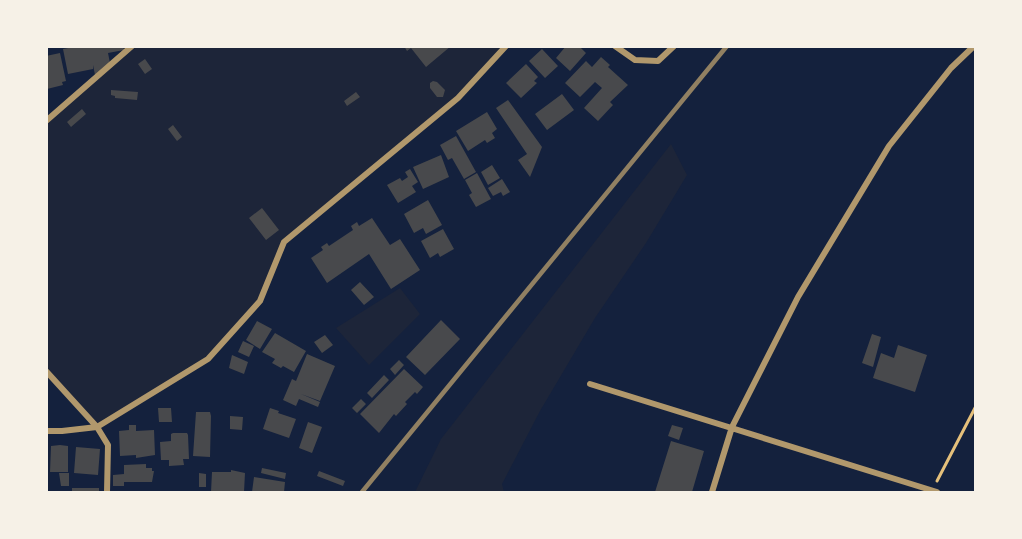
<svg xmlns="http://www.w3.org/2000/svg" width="1022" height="539" viewBox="0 0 1022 539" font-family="Cabin,sans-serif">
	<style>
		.green { fill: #1d2539 }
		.building { fill: #48494c }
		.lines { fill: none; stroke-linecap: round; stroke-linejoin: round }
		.path { stroke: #e5c07b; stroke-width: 3 }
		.minor { stroke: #b1986c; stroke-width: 6 }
		.rail { stroke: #918062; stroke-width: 4.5 }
	</style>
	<rect width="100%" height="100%" fill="#14213d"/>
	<path class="green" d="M 132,47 L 506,47 L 458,98 L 285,242 L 260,301 L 208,359 L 97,427 L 47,371 L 46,121 Z
		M 671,144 L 687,175 L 646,243 L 595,318 L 540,411 L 502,484 L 504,492 L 415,492 L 441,439 Z
		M 400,288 L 420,314 L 369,365 L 336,328 Z"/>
	<path class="building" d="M 79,46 L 123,46 L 124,50 L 108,53 L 110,63 L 95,75 L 93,65 L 93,69 L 68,74 L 63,49 Z
		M 404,46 L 451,46 L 426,67 L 411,48 L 407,51 Z
		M 566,46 L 579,46 L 586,53 L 570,71 L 556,58 Z
		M 542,49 L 558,66 L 545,78 L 529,61 Z
		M 60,53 L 66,81 L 62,82 L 63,85 L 47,89 L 46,56 Z
		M 601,57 L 610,65 L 608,67 L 628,85 L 610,102 L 613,105 L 598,121 L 584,108 L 602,88 L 595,82 L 580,97 L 565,83 L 586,61 L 592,67 Z
		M 145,59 L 152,69 L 145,74 L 138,64 Z
		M 526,64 L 538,77 L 534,81 L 537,83 L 521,98 L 506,83 Z
		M 433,81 L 437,82 L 445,90 L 443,97 L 437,97 L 430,88 L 430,83 Z
		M 111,90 L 138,92 L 137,100 L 115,98 L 115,96 L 111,95 Z
		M 356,92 L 360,97 L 347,106 L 344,101 Z
		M 562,94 L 574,110 L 547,130 L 535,114 Z
		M 508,100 L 542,147 L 530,177 L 518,160 L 527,154 L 496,108 Z
		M 82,109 L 86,114 L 71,127 L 67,122 Z
		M 487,112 L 497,129 L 492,133 L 495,138 L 487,143 L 485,140 L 468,151 L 456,131 Z
		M 173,125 L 182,137 L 177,141 L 168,129 Z
		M 456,136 L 476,172 L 464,179 L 452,158 L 448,160 L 440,145 Z
		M 441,155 L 449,177 L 423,189 L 413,167 Z
		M 492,165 L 500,178 L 488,185 L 481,172 Z
		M 410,169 L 418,182 L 412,186 L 416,192 L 398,203 L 387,185 L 400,178 L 402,181 L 408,177 L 405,172 Z
		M 477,173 L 491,199 L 476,207 L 469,195 L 472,193 L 465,180 Z
		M 502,179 L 510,192 L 503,196 L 501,192 L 493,196 L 488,188 Z
		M 428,200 L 442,225 L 426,234 L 423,228 L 414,233 L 404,214 Z
		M 262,208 L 279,230 L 266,240 L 249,218 Z
		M 372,218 L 390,245 L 400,239 L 420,270 L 391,289 L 369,254 L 327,283 L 311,258 L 323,250 L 321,247 L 327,243 L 329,246 L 353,230 L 351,226 L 357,222 L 359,226 Z
		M 443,229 L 454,249 L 440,257 L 438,253 L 430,258 L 421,241 Z
		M 360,282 L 374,297 L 364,305 L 351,290 Z
		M 441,320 L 460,339 L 425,375 L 406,357 Z
		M 257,321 L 272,329 L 260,349 L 246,340 Z
		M 275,333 L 306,351 L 294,372 L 283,366 L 281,368 L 272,363 L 275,359 L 262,352 Z
		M 872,334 L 881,337 L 873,367 L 862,363 Z
		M 325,335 L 333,345 L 322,353 L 314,342 Z
		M 243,341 L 254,346 L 249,357 L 238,352 Z
		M 898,345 L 927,355 L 915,392 L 873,378 L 881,353 L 894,358 Z
		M 307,354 L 335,366 L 320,401 L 301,394 L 320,402 L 318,407 L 299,399 L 296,406 L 283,400 L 292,379 L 296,381 Z
		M 232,355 L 248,362 L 244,374 L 229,368 Z
		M 399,360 L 404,365 L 395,375 L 390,369 Z
		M 404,369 L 423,387 L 417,394 L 415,392 L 405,402 L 407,404 L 396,416 L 394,414 L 379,433 L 360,414 Z
		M 384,375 L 389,380 L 372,398 L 367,393 Z
		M 361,399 L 366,404 L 357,413 L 352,408 Z
		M 158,408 L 171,408 L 172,422 L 159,422 Z
		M 270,408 L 279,411 L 278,413 L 296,419 L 289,438 L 263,429 Z
		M 196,412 L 210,412 L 211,416 L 210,457 L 193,456 Z
		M 230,416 L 243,417 L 242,430 L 230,429 Z
		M 308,422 L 322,427 L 312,453 L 299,448 Z
		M 129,425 L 136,425 L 136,431 L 154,430 L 155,455 L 136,458 L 136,455 L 120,456 L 119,431 L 129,430 Z
		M 672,425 L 683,428 L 679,440 L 668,436 Z
		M 173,433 L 187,433 L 188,435 L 189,459 L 183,459 L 184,465 L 169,466 L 169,460 L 161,460 L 160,442 L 171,441 L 171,434 Z
		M 671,441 L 704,451 L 692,492 L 655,492 Z
		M 60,445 L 68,446 L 68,472 L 50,472 L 51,446 Z
		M 76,447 L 100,449 L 98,475 L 74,473 Z
		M 146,464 L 146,468 L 152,468 L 152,471 L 154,471 L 152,482 L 124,482 L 124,486 L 113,486 L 113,475 L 124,474 L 124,465 Z
		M 262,468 L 286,473 L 285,479 L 261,473 Z
		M 231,470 L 245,473 L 244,492 L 211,492 L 212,472 L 231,472 Z
		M 319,471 L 345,481 L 343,486 L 317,476 Z
		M 59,473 L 69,473 L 69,486 L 61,486 Z
		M 199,473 L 206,474 L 206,487 L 199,487 Z
		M 254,477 L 285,482 L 284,492 L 252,492 Z
		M 72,488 L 99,488 L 99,492 L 72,492 Z"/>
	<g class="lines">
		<path class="path" d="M 937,481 L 976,406"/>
		<path class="minor" d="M 615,46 L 635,60 L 658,61 L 674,46
			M 46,121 L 132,46
			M 46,371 L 97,427 L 108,445 L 107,492
			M 590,384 L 937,492
			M 46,431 L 62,431 L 97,427 L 208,359 L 260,301 L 284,242 L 458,98 L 506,46
			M 712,492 L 732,427 L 798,297 L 889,146 L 951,68 L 974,46"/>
		<path class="rail" d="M 362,492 L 727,46"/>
	</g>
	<rect width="1022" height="539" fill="none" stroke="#f6f1e7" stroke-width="96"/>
</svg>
